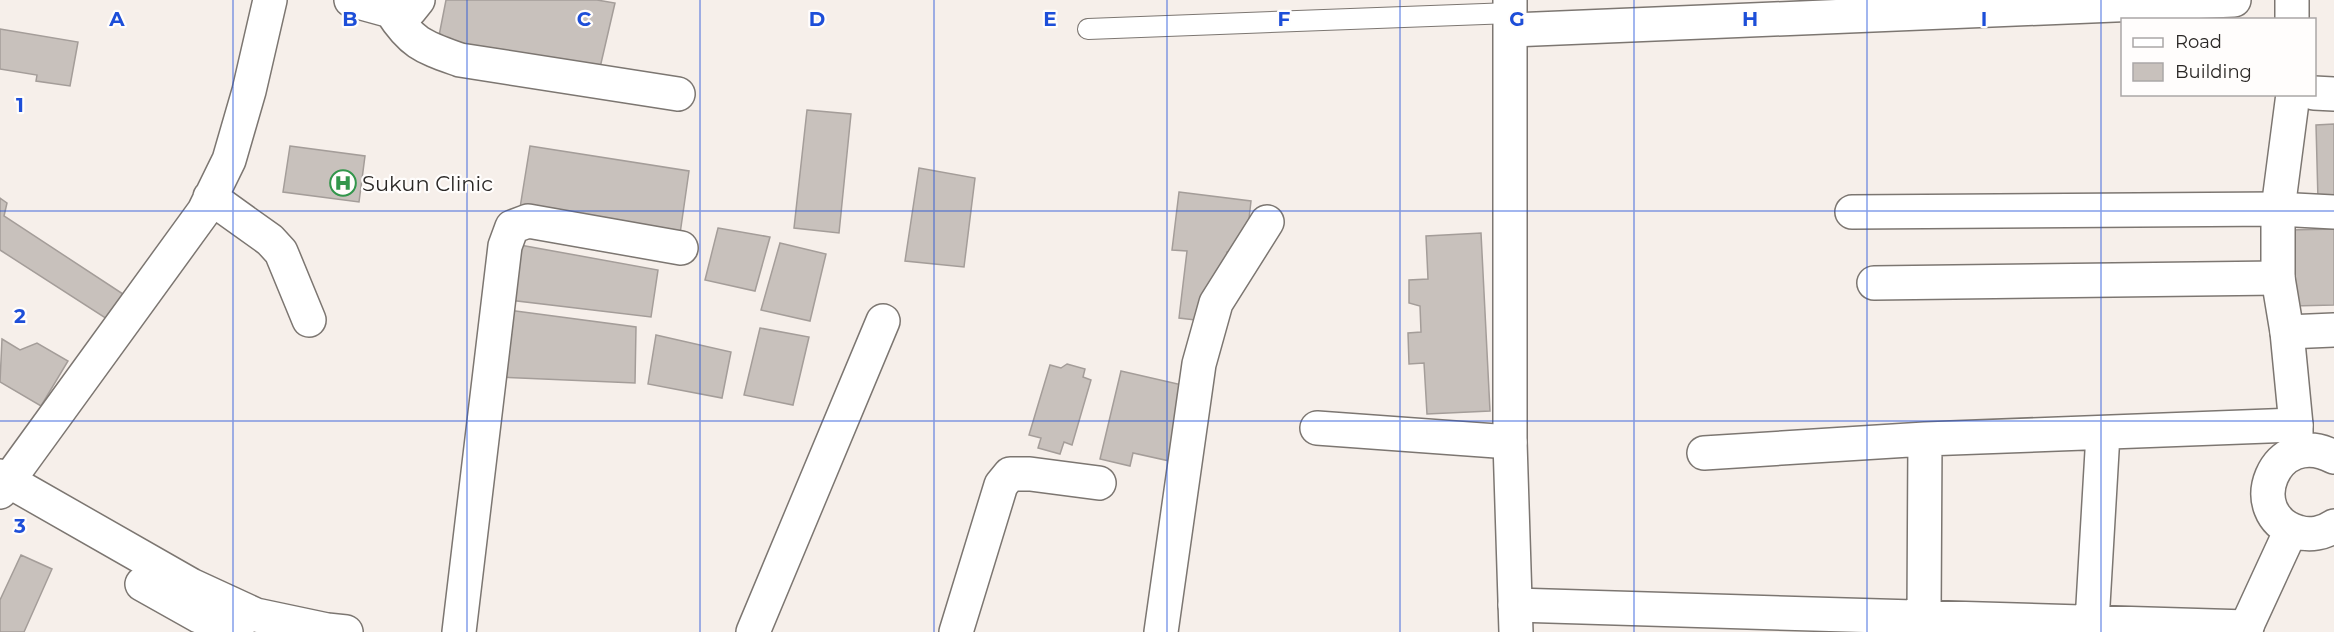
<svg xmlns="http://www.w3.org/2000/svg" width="2334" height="632" viewBox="0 0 2334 632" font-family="Montserrat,sans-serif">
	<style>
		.building { fill: #c8c1bc; stroke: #a49d99; stroke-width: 1.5 }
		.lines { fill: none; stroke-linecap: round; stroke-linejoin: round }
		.service-casing { stroke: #7c7671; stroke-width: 22 }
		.minor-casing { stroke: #7c7671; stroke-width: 36 }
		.tertiary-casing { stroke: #7c7671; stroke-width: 36 }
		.secondary-casing { stroke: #7c7671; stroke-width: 36 }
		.service { stroke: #fff; stroke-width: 20 }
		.minor { stroke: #fff; stroke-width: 33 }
		.tertiary { stroke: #fff; stroke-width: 33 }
		.secondary { stroke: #fff; stroke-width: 33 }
		.grid { fill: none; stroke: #1d4ed8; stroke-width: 1.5; stroke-opacity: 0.55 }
		.labels { text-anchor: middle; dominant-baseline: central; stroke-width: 4.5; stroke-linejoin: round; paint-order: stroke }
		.poi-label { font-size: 21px; fill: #2a2725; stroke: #fffdfc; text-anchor: start }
		.grid-label { font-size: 20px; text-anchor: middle; font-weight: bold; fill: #1d4ed8; stroke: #fffdfc; stroke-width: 4.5; stroke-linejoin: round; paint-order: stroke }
	</style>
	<rect width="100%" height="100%" fill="#f6efea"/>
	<path class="building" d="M 446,0 L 597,0 L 615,3 L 599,72 L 437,46 Z
		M 0,29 L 78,42 L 70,86 L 36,81 L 37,75 L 0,69 Z
		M 807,110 L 851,114 L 839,233 L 794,228 Z
		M 2334,124 L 2334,200 L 2318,200 L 2316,125 Z
		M 290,146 L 365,156 L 359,202 L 283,192 Z
		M 530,146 L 689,171 L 680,234 L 519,214 Z
		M 919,168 L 975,178 L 964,267 L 905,261 Z
		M 1179,192 L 1251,201 L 1245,254 L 1227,252 L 1223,290 L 1204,321 L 1179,318 L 1187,251 L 1172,250 Z
		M 0,198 L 7,203 L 4,216 L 123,294 L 107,319 L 0,250 Z
		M 718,228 L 770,237 L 755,291 L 705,280 Z
		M 2334,229 L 2334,305 L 2293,306 L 2289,230 Z
		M 1481,233 L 1490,411 L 1427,414 L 1424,363 L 1409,364 L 1408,333 L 1421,332 L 1420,306 L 1409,303 L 1409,280 L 1428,279 L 1426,236 Z
		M 780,243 L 826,254 L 810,321 L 761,310 Z
		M 520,245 L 658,270 L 651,317 L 509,300 Z
		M 508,310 L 636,327 L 635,383 L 497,377 Z
		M 760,328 L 809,337 L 793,405 L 744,395 Z
		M 656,335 L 731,352 L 722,398 L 648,384 Z
		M 2,339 L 20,350 L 37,343 L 68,361 L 41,406 L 0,382 Z
		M 1067,364 L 1085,369 L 1083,377 L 1091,380 L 1072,445 L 1064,442 L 1060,454 L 1038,448 L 1041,438 L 1029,435 L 1050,365 L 1061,368 Z
		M 1121,371 L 1191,387 L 1174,462 L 1133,453 L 1130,466 L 1100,459 Z
		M 21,555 L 52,569 L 24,632 L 0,632 L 0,600 Z"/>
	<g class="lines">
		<g class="service-casing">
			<path id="service" d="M 1088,29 L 1511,13"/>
		</g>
		<g class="minor-casing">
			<path id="minor" d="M 351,0 L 391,11 L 410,10 L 418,0
				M 391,11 C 412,44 424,47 460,60 L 678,94
				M 1511,30 L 2234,0
				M 2314,93 L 2334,94
				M 210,197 L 270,240 L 281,252 L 309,320
				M 1852,212 L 2278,209 L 2334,212
				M 1874,283 L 2278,278
				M 2287,332 L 2334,330
				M 1317,428 L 1510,442
				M 1704,453 L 1925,439 L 2296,425
				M 0,492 L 204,211 L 229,160 L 249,91 L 270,0
				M 1515,605 L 2247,627
				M 1924,617 L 1925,439
				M 2092,622 L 2103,434
				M 459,632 L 505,246 L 512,227 L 528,221 L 681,248
				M 753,632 L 883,321
				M 956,632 L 1001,485 L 1010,474 L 1030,474 L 1099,483
				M 1161,632 L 1199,364 L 1216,303 L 1267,222"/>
		</g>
		<g class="tertiary-casing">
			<path id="tertiary" d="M 2292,0 L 2292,20
				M 2293,94 L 2278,209 L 2278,278 L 2287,332 L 2296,425 L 2296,452
				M 2334,457 C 2274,425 2240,515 2298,532 C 2310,536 2324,533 2334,526
				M 0,476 L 191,585 L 256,615 L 327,630 L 346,632
				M 142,584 L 199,616 L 237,632
				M 2244,632 L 2291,530"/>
		</g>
		<g class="secondary-casing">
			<path id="secondary" d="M 1510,0 L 1510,442 L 1516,632"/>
		</g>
		<use href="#service" class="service"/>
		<use href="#minor" class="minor"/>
		<use href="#tertiary" class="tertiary"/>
		<use href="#secondary" class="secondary"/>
	</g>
	<path class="grid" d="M 233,0 L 233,632M 467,0 L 467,632M 700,0 L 700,632M 934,0 L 934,632M 1167,0 L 1167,632M 1400,0 L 1400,632M 1634,0 L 1634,632M 1867,0 L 1867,632M 2101,0 L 2101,632M 0,211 L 2334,211M 0,421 L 2334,421"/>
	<defs>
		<g id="hospital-ring" transform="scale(1.35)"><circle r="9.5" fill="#fffdfc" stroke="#32964b" stroke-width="1.5"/><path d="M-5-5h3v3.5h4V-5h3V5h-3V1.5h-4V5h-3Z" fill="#32964b"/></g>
	</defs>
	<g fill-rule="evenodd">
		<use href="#hospital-ring" x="343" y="183"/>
	</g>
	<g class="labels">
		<g class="poi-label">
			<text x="362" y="183">Sukun Clinic</text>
		</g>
	</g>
	<g class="grid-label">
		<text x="117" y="26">A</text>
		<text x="350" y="26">B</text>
		<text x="584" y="26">C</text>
		<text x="817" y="26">D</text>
		<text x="1050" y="26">E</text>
		<text x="1284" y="26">F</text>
		<text x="1517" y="26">G</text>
		<text x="1750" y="26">H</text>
		<text x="1984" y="26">I</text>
		<text x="20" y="112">1</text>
		<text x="20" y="323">2</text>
		<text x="20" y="533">3</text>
	</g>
	<rect x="2121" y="18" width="195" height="78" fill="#fffdfc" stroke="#aaa7a6" stroke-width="1.5"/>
	<rect x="2133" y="38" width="30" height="9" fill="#ffffff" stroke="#aaa7a6" stroke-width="1.5"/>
	<text x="2175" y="48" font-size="18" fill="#2a2725">Road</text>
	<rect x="2133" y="63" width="30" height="18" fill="#c8c1bc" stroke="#aaa7a6" stroke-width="1.5"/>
	<text x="2175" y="78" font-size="18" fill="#2a2725">Building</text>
</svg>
